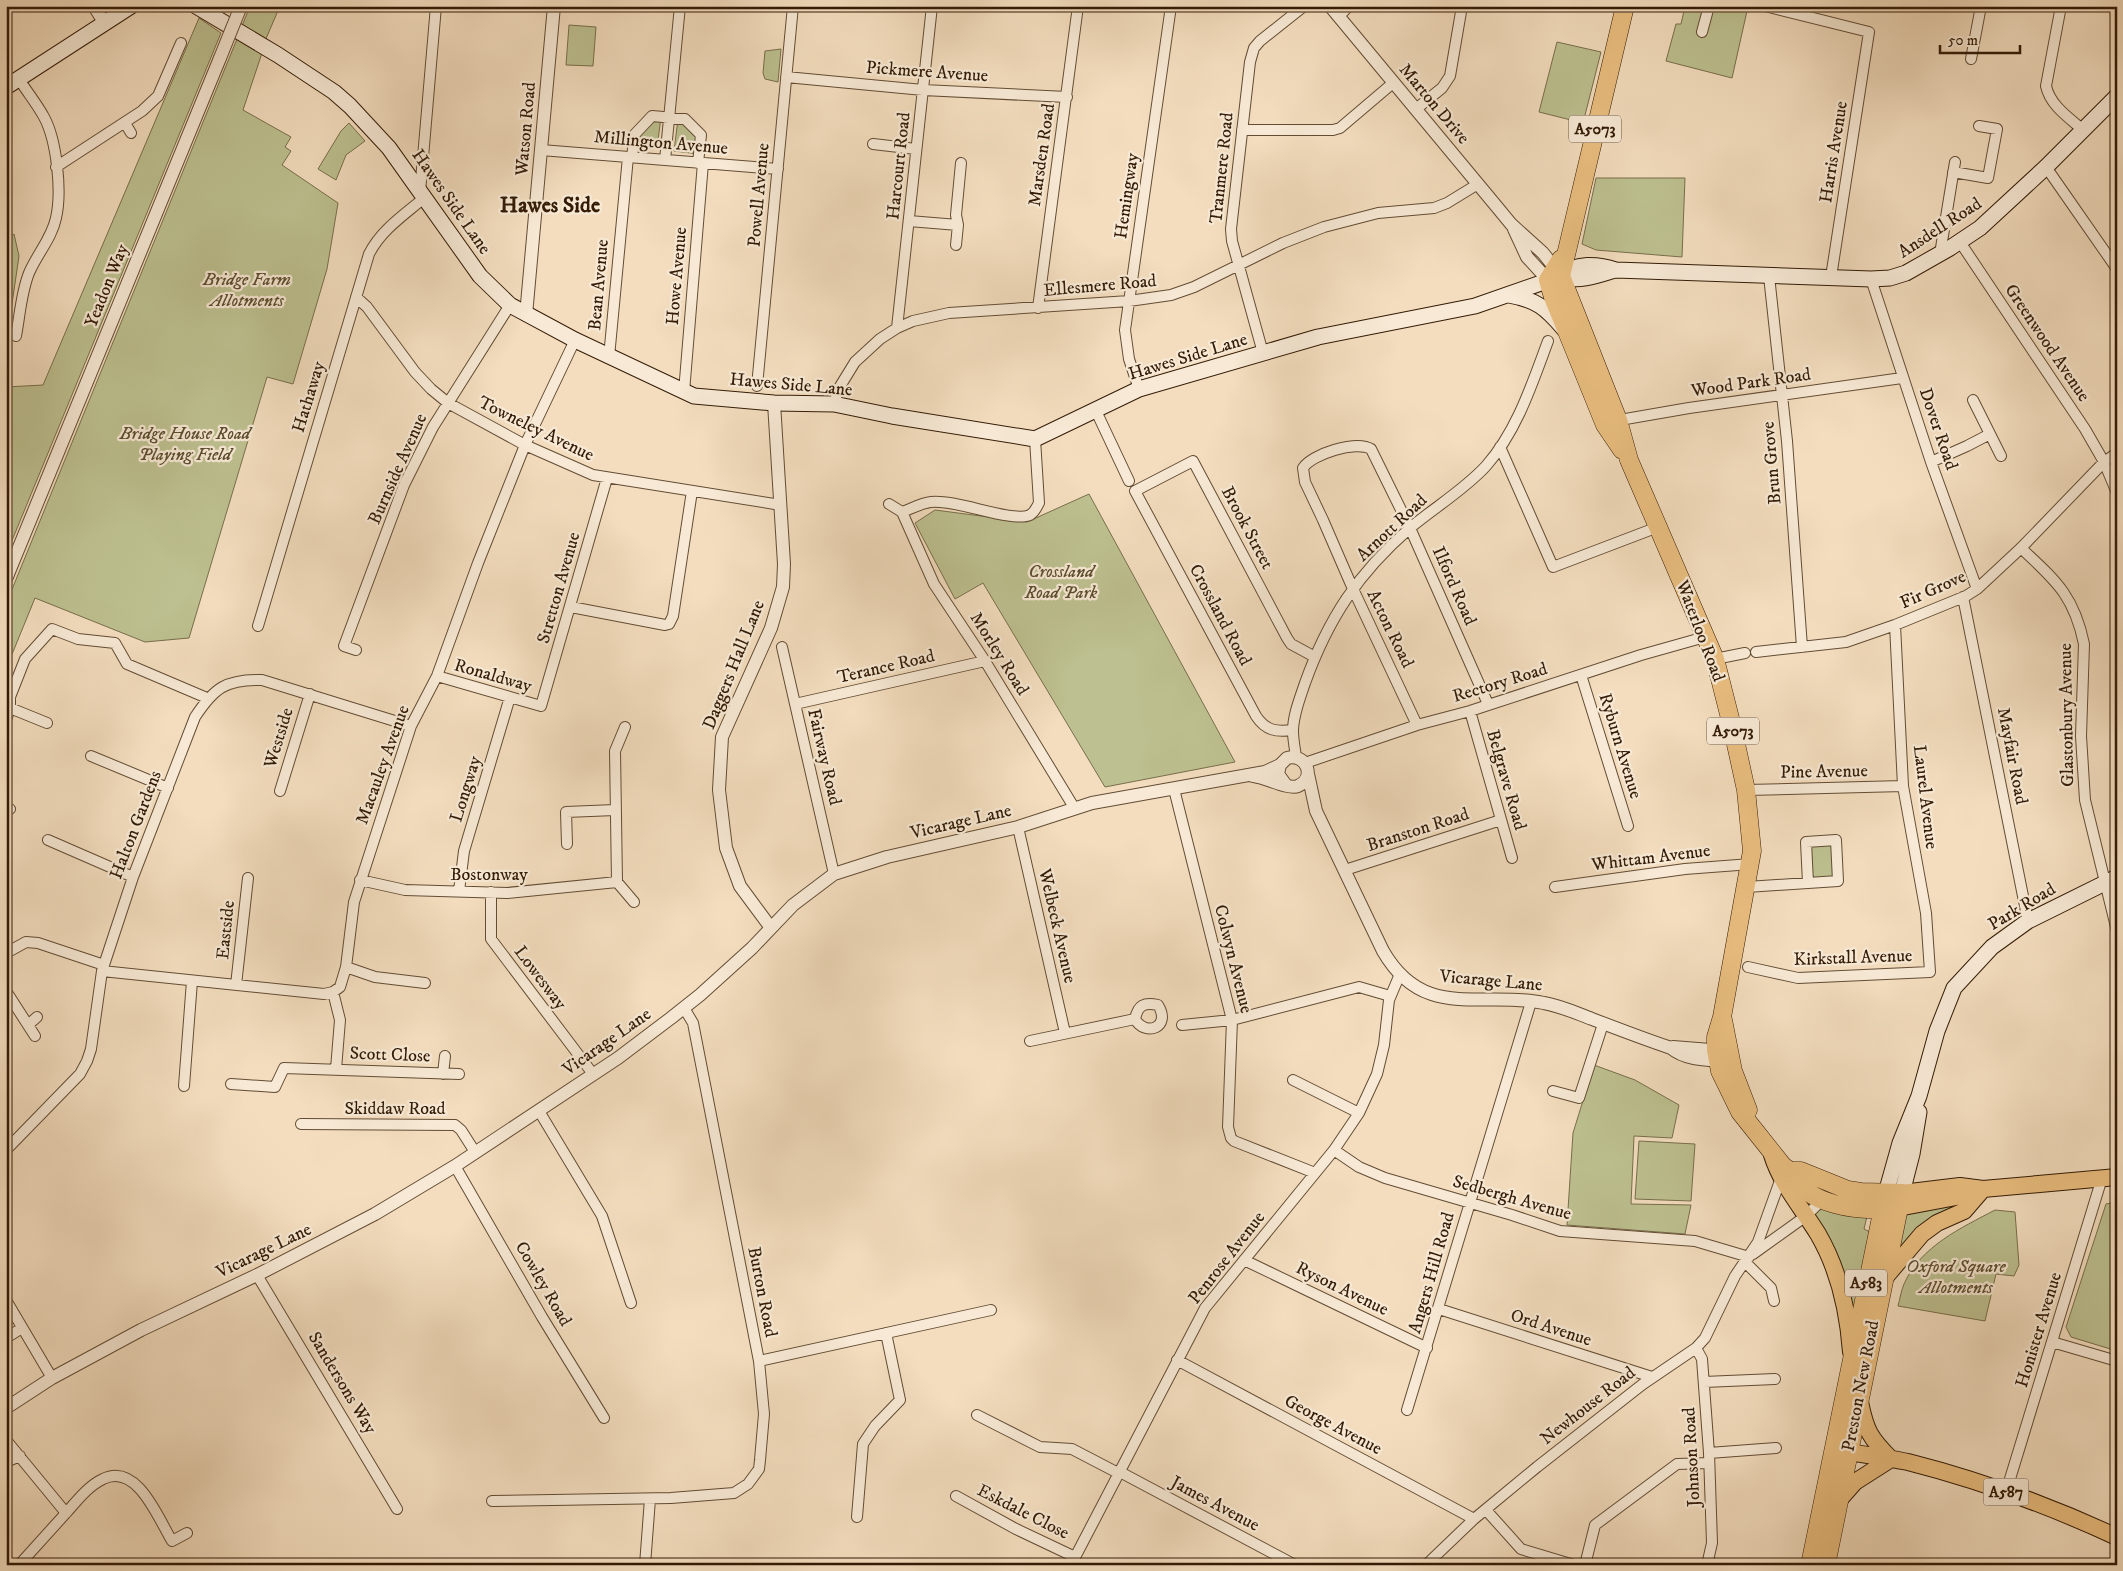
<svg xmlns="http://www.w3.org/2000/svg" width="2123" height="1571" viewBox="0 0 2123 1571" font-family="'IM FELL DW Pica',serif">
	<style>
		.green { fill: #bdc090; stroke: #786e4b }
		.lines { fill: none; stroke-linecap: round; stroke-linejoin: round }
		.minor-casing { stroke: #634c34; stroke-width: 12 }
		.tertiary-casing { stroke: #634c34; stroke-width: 14 }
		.secondary-casing { stroke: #331b06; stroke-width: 17 }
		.primary-casing { stroke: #331b06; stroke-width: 18 }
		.trunk-casing { stroke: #331b06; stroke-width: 19 }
		.minor { stroke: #f7e9d5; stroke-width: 10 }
		.tertiary { stroke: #f7e9d5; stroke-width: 12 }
		.secondary { stroke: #f7e9d5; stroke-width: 15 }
		.primary { stroke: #eabe7f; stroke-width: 16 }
		.trunk { stroke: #eabe7f; stroke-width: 18 }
		.tertiary-bridge-casing { stroke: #634c34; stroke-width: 14; stroke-linecap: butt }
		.tertiary-bridge { stroke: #f7e9d5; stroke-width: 12 }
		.labels { text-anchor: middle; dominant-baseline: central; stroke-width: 4.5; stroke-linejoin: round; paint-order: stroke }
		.shield { fill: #f7e9d5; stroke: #6e5944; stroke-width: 1 }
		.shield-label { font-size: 16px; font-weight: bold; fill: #331b06 }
		.street-label { font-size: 18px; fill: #331b06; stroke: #f7e9d5 }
		.park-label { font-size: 18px; font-style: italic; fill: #5c4d2f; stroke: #f7e9d5 }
		.district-label { font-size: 22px; font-weight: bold; fill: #331b06; stroke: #f7e9d5 }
	</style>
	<rect width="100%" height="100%" fill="#f3ddbe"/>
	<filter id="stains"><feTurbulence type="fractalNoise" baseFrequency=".004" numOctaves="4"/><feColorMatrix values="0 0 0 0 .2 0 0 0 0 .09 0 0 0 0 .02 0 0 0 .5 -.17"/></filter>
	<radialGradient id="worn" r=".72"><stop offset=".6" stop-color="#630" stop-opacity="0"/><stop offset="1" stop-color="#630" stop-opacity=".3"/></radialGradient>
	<path class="green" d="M 250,6 L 280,6 L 265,41 L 242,26 Z
		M 1685,6 L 1729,6 L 1747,11 L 1732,78 L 1666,61 L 1676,24 L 1681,24 Z
		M 199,18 L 221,33 L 6,555 L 6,387 L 43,385 Z
		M 569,25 L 596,27 L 593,66 L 566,65 Z
		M 237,39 L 262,53 L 243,110 L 291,137 L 285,147 L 291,151 L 282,165 L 338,203 L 327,269 L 293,384 L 267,377 L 189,638 L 145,642 L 35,598 L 6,669 L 6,604 Z
		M 1557,42 L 1601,52 L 1583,123 L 1539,112 Z
		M 781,49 L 778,82 L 765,79 L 763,73 L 765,51 Z
		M 652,116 L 661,117 L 657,148 L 633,147 Z
		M 678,119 L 701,135 L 699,154 L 674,151 Z
		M 349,123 L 365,141 L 346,155 L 336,180 L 318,169 L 341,131 Z
		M 1596,178 L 1685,178 L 1682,257 L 1596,250 L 1582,244 Z
		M 14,234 L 19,256 L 6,345 L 6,239 Z
		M 1089,494 L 1235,762 L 1105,787 L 983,583 L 955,599 L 915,523 L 935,510 L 1027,522 Z
		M 1836,840 L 1838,881 L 1808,883 L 1806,842 Z
		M 1594,1065 L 1635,1080 L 1679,1105 L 1672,1138 L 1634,1136 L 1631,1204 L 1691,1205 L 1685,1234 L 1567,1225 L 1573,1133 Z
		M 1639,1141 L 1695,1144 L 1691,1201 L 1635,1199 Z
		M 1960,1197 L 1964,1211 L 1904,1254 L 1890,1242 L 1898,1208 Z
		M 2117,1202 L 2117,1351 L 2071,1337 L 2066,1327 L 2106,1204 Z
		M 1824,1205 L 1868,1212 L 1864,1229 L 1870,1232 L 1854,1311 L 1813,1214 Z
		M 1995,1210 L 2015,1212 L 2019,1265 L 2014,1276 L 1996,1274 L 1985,1321 L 1898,1306 C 1900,1299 1901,1291 1904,1284 C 1921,1246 1961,1228 1995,1210 Z"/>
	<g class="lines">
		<g class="minor-casing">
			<path id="minor" d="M 1765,6 L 1869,32 L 1831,277
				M 2061,6 L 2046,86 C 2050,105 2068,117 2083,130
				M 1339,16 L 1349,6
				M 1702,32 L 1709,6
				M 1971,59 L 1981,6
				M 786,77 L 923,90 L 1067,97
				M 1416,109 L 1442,88 L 1450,76 L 1462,6
				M 125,123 L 131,133
				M 1242,130 L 1333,130 L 1340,128 L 1393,83
				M 873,144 L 916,149
				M 541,150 L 778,169
				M 632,157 L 635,134 L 652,116 L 685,119 L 701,135 L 698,163
				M 665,160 L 680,6
				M 56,167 L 142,111 L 158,96 L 181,43
				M 2046,167 L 2117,269
				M 1953,172 L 1988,178 L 1997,129 L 1979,126
				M 420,192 L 436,6
				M 909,221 L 958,225
				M 1960,242 L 2085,429 L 2104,462 L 2117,493
				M 956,245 L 958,225 L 956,215 L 961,163
				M 1940,254 L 1955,162
				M 1769,276 L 1787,441 L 1802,647
				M 1871,279 L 1931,462 L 1977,589
				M 356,297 L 367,307 L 415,372 L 431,389 L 448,403 L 525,445 L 593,475 L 781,505
				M 1038,308 L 1078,6
				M 897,328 L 932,6
				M 16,336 C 20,315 21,293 29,273 C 37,254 52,238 56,218 C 62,192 57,141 44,117 C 37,104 27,92 19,79
				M 1263,353 L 1232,241 L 1231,229 L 1250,62 L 1254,48 L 1260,41 L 1304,6
				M 609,357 L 628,157
				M 757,386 L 793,6
				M 1139,389 L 1129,359 L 1125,330 L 1171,6
				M 684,392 L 703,163
				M 1973,400 L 2001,456
				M 834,404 L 839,388 L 855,362 L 880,339 L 897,328 L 913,321 L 949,313 L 1129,301 L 1171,295 L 1194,287 L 1283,243 L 1324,227 L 1378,213 L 1434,208 L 1447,203 L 1478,184
				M 1096,411 L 1129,481
				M 1614,421 L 1689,408 L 1902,378
				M 1500,447 L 1553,567 L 1658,527
				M 1931,462 L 1967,446 L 1990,434
				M 889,504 L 902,512 C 911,509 921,503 931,502 C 957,499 1011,523 1030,515 C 1035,512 1036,508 1039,503 L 1035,439
				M 902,512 L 934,584 L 985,661 L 1075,809
				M 2021,548 C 2055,580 2074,595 2084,644 L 2081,736 L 2085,800 L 2117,931
				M 1963,597 L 2028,921
				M 571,607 L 665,625 L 669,624 L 673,616 L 692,491
				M 258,626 L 369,254 C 381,230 404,215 424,198
				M 782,647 L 834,874
				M 356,650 L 344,646 L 404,485 L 433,427 L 510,305
				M 1756,652 L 1846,642 L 1895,625 L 1966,596 L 1977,589 L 2021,548 L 2104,462 L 2117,453
				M 1715,659 L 1745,653
				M 1581,675 L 1628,826
				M 437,676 L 541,706 L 607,478
				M 795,704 L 985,661
				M 10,708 L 47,723
				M 1470,711 L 1512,858
				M 6,720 L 10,708 L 10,697 L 25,659 L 52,629 L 78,639 L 115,643 L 127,664 L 207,698
				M 1417,725 L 1353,589 L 1323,520 L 1305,482 L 1303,468 C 1312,454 1356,440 1371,449 L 1410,528 L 1488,704
				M 1293,730 C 1276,732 1266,731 1256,716 L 1135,491 L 1193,461 L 1287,638 L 1291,644 L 1315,657
				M 91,756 L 168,788
				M 1296,757 C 1295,749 1293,740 1293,731 C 1293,715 1300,698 1305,683 C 1328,619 1358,573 1410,528 C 1435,507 1464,490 1486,466 C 1517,431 1532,384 1548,341
				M 1305,763 L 1417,725 L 1470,711 L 1641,655 L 1705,637
				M 1174,789 L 1232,1020 L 1228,1127 L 1231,1138 L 1234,1141 L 1315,1173
				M 1746,790 L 1903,786
				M 280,791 L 310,694
				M 6,807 L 10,809
				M 1018,827 L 1065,1033
				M 48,840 L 133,877
				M 567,844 L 566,812 L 615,810
				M 1345,870 L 1501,820
				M 360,880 L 405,890 L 507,893 L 617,882 L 634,902
				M 617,882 L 615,751 L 625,727
				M 1555,887 L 1685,869 L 1751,864
				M 1747,887 L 1838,881 L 1836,840 L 1806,842 L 1808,883
				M 459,891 L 464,851 L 510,697
				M 491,892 L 491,939 L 593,1074
				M 6,953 L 26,942 L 38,943 L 104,965
				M 346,967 L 375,977 L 425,983
				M 1748,967 L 1798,978 L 1930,972 L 1926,913 L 1903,786 L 1895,625
				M 102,971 L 324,994 L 333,992 L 340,987 L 346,967 L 354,902 L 411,726 L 437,676 L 478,563 L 525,445 L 575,340
				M 236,985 L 248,878
				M 6,991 L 35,1036
				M 333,992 L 340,1020 L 336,1069
				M 28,1025 L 37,1017
				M 1182,1025 L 1232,1020 L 1359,987 L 1390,996
				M 1030,1041 L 1135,1019 C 1138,1005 1144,1002 1158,1005 C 1172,1028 1145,1037 1135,1019
				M 443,1074 L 445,1056
				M 1293,1080 L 1359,1113
				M 231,1084 L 275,1087 L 284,1068 L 459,1074
				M 184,1086 L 192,981
				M 1553,1091 L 1579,1098 L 1603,1024
				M 539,1111 L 602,1216 L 631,1303
				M 301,1124 L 455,1125 L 461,1130 L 475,1152
				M 6,1150 L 80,1074 L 87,1061 L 91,1049 L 102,971 L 133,877 L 195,717 C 214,688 226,679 262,680 L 411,726
				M 1334,1150 L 1359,1167 L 1385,1178 L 1512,1215 L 1560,1231 L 1695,1241 L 1749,1257
				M 455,1166 L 542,1317 L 604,1418
				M 1753,1254 L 1806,1216 L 1824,1198
				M 1244,1260 L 1427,1348
				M 1745,1262 L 1771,1288 L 1774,1301
				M 257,1275 L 397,1509
				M 6,1300 L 52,1378
				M 1439,1309 L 1652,1377
				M 6,1338 L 22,1328
				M 2052,1342 L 2117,1361
				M 1696,1348 L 1702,1359 L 1709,1453 L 1712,1543 L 1707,1565
				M 1177,1360 L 1474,1519
				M 759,1361 L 991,1310
				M 1704,1382 L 1775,1379
				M 1407,1410 L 1531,1002
				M 977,1415 L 1040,1447 L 1072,1449 L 1120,1474
				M 6,1440 L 66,1513 L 19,1565
				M 1709,1453 L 1776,1448
				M 6,1462 L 20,1456
				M 1120,1472 L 1295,1565
				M 2006,1492 L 2102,1178
				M 956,1496 L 1016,1529 L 1075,1557
				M 492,1501 L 671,1498 L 734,1493 L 748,1484 L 759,1469 L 760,1460 L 764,1414 L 759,1361 L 693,1023 L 684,1008
				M 1486,1510 L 1521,1549 L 1574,1565
				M 66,1513 C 77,1501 88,1486 103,1479 C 137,1462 158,1518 172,1541 L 187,1533
				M 857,1517 L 863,1444 L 875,1426 L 900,1400 L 886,1333
				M 645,1565 L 650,1499
				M 1071,1565 L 1205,1308 L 1334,1150 L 1359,1113 L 1377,1074 L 1384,1045 L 1389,1000 L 1400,974
				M 1426,1565 L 1474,1519 L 1537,1467 L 1643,1384 L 1696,1348 L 1705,1338 L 1735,1276 L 1758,1242 L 1781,1178
				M 1585,1565 L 1595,1525 L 1677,1464 L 1709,1463"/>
		</g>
		<g class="tertiary-casing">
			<path id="tertiary" d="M 94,6 L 104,22
				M 1330,6 L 1497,207 L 1511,224 L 1543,253 L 1559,273
				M 1514,229 L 1527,257 L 1548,280
				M 526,315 L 554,6
				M 6,579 L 220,58
				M 1308,774 L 1316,811 L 1383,951 C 1424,1022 1481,990 1544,1003 C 1561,1006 1576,1013 1592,1019 C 1618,1029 1644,1039 1671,1048 C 1685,1060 1707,1060 1725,1061
				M 1253,776 C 1265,777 1289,790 1298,786 C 1316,778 1307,753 1287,758 L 1280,765 L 1278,774 L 1286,785
				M 771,928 L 740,886 L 726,848 L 719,790 L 722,737 L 771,628 L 783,587 L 784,564 L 774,403
				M 1673,1047 L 1723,1051
				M 6,1408 L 52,1378 L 141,1330 L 257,1275 L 375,1214 L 455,1166 L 618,1058 L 671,1018 L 700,995 L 752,948 L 793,905 L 834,874 L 887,857 L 1018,827 L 1092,803 L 1265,772 L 1280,765"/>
		</g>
		<g class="secondary-casing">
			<path id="secondary" d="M 196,6 L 278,55 L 334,92 L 350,106 L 389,148 L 480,276 L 510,305 L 575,340 L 694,396 L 774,403 L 834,404 L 892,416 L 1035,439 L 1139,389 L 1318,337 L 1475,306 L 1561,276 C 1575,262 1598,264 1616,270 L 1871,279 L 1890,278 L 1906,273 L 1950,248 L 1980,228 L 2046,167 L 2117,96
				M 6,87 L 131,6
				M 1561,276 C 1577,283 1599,275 1615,270
				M 1509,295 C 1537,300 1546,308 1564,329
				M 1886,1193 L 1900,1143 L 1919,1096 L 1937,1031 L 1954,988 L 1992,947 L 2028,921 L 2117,877
				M 1902,1193 L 1912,1154 L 1919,1112"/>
		</g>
		<g class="primary-casing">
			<path id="primary" d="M 1772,1155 C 1781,1184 1802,1208 1818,1234 C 1839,1270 1848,1311 1851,1352
				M 1902,1193 L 1960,1186 L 1983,1189 L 2117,1177
				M 1898,1208 L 1967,1195
				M 1883,1280 L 1922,1234 L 1937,1223 L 1964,1211 L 1983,1189
				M 1860,1402 C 1866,1431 1870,1438 1891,1459
				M 1836,1450 C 1860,1454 1884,1457 1908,1462 C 1979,1480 2050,1506 2117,1537
				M 1839,1500 L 1855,1482 L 1891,1459"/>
		</g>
		<g class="trunk-casing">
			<path id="trunk" d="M 1625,6 L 1561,276 L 1618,420 L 1629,460 L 1715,659 L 1732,726 L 1746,790 L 1752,851 L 1722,1017 L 1716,1037 L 1716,1050 L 1720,1071 L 1740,1112 L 1783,1166 L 1790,1171 L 1801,1171 L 1848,1190 L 1861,1192 L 1902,1193 L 1826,1565
				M 1561,259 L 1548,280 L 1553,297 L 1605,425 L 1622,450
				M 1723,1020 L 1733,1071 L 1748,1110
				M 1790,1171 C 1806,1206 1859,1212 1893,1208
				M 1810,1565 L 1886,1193"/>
		</g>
		<use href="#minor" class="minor"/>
		<use href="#tertiary" class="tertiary"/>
		<use href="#secondary" class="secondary"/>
		<use href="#primary" class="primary"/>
		<use href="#trunk" class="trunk"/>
		<g class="tertiary-bridge-casing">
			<path id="tertiary-bridge" d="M 220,58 L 241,6"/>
		</g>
		<use href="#tertiary-bridge" class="tertiary-bridge"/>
	</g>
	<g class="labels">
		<g class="shield">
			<rect x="1569" y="115.5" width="52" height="27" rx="4"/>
			<rect x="1707" y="717.5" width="52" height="27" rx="4"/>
			<rect x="1845" y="1269.5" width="42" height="27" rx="4"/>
			<rect x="1983.5" y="1478.5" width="45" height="27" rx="4"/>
		</g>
		<g class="shield-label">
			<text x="1595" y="129">A5073</text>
			<text x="1733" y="731">A5073</text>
			<text x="1866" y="1283">A583</text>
			<text x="2006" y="1492">A587</text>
		</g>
		<g class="street-label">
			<text transform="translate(927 72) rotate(4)">Pickmere Avenue</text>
			<text transform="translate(1434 104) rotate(50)">Marton Drive</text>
			<text transform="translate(526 129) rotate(-85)">Watson Road</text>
			<text transform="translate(661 143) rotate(5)">Millington Avenue</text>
			<text transform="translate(1834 152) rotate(-81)">Harris Avenue</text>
			<text transform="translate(1042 155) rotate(-82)">Marsden Road</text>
			<text transform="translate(899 166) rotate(-84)">Harcourt Road</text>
			<text transform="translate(1222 168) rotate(-84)">Tranmere Road</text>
			<text transform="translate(759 195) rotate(-85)">Powell Avenue</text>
			<text transform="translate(1127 196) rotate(-82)">Hemingway</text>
			<text transform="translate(451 202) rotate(55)">Hawes Side Lane</text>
			<text transform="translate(1940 228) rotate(-33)">Ansdell Road</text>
			<text transform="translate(677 276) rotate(-85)">Howe Avenue</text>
			<text transform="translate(599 285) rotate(-85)">Bean Avenue</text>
			<text transform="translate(107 286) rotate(-68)">Yeadon Way</text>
			<text transform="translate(1100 286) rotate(-5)">Ellesmere Road</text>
			<text transform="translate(2047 343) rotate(56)">Greenwood Avenue</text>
			<text transform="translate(1188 357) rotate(-17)">Hawes Side Lane</text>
			<text transform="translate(1751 383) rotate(-8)">Wood Park Road</text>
			<text transform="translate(791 385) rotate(5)">Hawes Side Lane</text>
			<text transform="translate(309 397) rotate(-73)">Hathaway</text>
			<text transform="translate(536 429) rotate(26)">Towneley Avenue</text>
			<text transform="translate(1938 429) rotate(71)">Dover Road</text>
			<text transform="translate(1772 463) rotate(-95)">Brun Grove</text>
			<text transform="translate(398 469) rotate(-66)">Burnside Avenue</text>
			<text transform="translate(1247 528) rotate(62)">Brook Street</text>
			<text transform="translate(1392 528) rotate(-43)">Arnott Road</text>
			<text transform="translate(1454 586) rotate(66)">Ilford Road</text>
			<text transform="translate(559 588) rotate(-74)">Stretton Avenue</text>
			<text transform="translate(1933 590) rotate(-24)">Fir Grove</text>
			<text transform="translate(1220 615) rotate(62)">Crossland Road</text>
			<text transform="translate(1390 629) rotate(64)">Acton Road</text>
			<text transform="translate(1700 631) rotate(69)">Waterloo Road</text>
			<text transform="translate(999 654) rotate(58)">Morley Road</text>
			<text transform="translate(734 665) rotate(-68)">Daggers Hall Lane</text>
			<text transform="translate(886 667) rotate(-13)">Terance Road</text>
			<text transform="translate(493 676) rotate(16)">Ronaldway</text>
			<text transform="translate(1500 683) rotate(-17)">Rectory Road</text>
			<text transform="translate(2067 715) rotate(-91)">Glastonbury Avenue</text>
			<text transform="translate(279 738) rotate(-73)">Westside</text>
			<text transform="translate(1620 746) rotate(73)">Ryburn Avenue</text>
			<text transform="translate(2012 756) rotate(79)">Mayfair Road</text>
			<text transform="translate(824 757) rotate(77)">Fairway Road</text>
			<text transform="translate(383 765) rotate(-70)">Macauley Avenue</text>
			<text transform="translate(1824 772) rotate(-1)">Pine Avenue</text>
			<text transform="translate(1506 780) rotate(74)">Belgrave Road</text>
			<text transform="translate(466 789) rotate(-73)">Longway</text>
			<text transform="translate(1925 797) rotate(83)">Laurel Avenue</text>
			<text transform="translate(961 822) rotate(-13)">Vicarage Lane</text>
			<text transform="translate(136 825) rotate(-69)">Halton Gardens</text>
			<text transform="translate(1418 830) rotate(-18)">Branston Road</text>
			<text transform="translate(1651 858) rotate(-7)">Whittam Avenue</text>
			<text x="489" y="875">Bostonway</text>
			<text transform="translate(2022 907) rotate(-31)">Park Road</text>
			<text transform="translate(1057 926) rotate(77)">Welbeck Avenue</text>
			<text transform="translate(226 930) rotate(-84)">Eastside</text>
			<text transform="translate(1853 958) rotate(-2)">Kirkstall Avenue</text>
			<text transform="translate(1233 959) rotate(76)">Colwyn Avenue</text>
			<text transform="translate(540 978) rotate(53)">Lowesway</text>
			<text transform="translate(1491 981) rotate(5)">Vicarage Lane</text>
			<text transform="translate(607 1042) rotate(-35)">Vicarage Lane</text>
			<text transform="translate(390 1055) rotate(2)">Scott Close</text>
			<text x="395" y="1109">Skiddaw Road</text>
			<text transform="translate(1512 1198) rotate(16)">Sedbergh Avenue</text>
			<text transform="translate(264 1251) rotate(-26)">Vicarage Lane</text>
			<text transform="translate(1227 1258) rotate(-52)">Penrose Avenue</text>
			<text transform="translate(1432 1273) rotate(-74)">Angers Hill Road</text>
			<text transform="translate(543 1284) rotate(60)">Cowley Road</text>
			<text transform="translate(1342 1289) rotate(26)">Ryson Avenue</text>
			<text transform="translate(762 1292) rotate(79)">Burton Road</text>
			<text transform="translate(1551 1328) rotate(18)">Ord Avenue</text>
			<text transform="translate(2039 1330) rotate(-73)">Honister Avenue</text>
			<text transform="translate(342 1383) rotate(59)">Sandersons Way</text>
			<text transform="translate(1861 1386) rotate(-79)">Preston New Road</text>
			<text transform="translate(1588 1406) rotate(-38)">Newhouse Road</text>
			<text transform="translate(1333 1425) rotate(28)">George Avenue</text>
			<text transform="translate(1692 1457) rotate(-93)">Johnson Road</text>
			<text transform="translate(1215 1504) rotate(28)">James Avenue</text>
			<text transform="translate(1023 1512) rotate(27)">Eskdale Close</text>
		</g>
		<g class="park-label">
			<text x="247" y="280">Bridge Farm<tspan x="247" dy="21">Allotments</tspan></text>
			<text x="185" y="434">Bridge House Road<tspan x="185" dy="21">Playing Field</tspan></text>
			<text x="1061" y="572">Crossland<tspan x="1061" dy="21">Road Park</tspan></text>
			<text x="1956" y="1267">Oxford Square<tspan x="1956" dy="21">Allotments</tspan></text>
		</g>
		<g class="district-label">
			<text x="550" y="205">Hawes Side</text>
		</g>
	</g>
	<rect width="2123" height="1571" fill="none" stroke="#f3ddbe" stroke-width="25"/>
	<rect x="8" y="8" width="2108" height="1556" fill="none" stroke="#331b06" stroke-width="2.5"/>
	<rect x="12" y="12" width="2098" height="1546" fill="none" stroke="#331b06"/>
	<path d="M1940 45v8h80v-8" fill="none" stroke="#331b06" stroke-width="2.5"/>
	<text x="1948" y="45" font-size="15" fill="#331b06" stroke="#f7e9d5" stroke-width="4" paint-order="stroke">50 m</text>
	<rect width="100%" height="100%" filter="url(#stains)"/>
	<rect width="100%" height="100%" fill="url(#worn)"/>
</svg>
